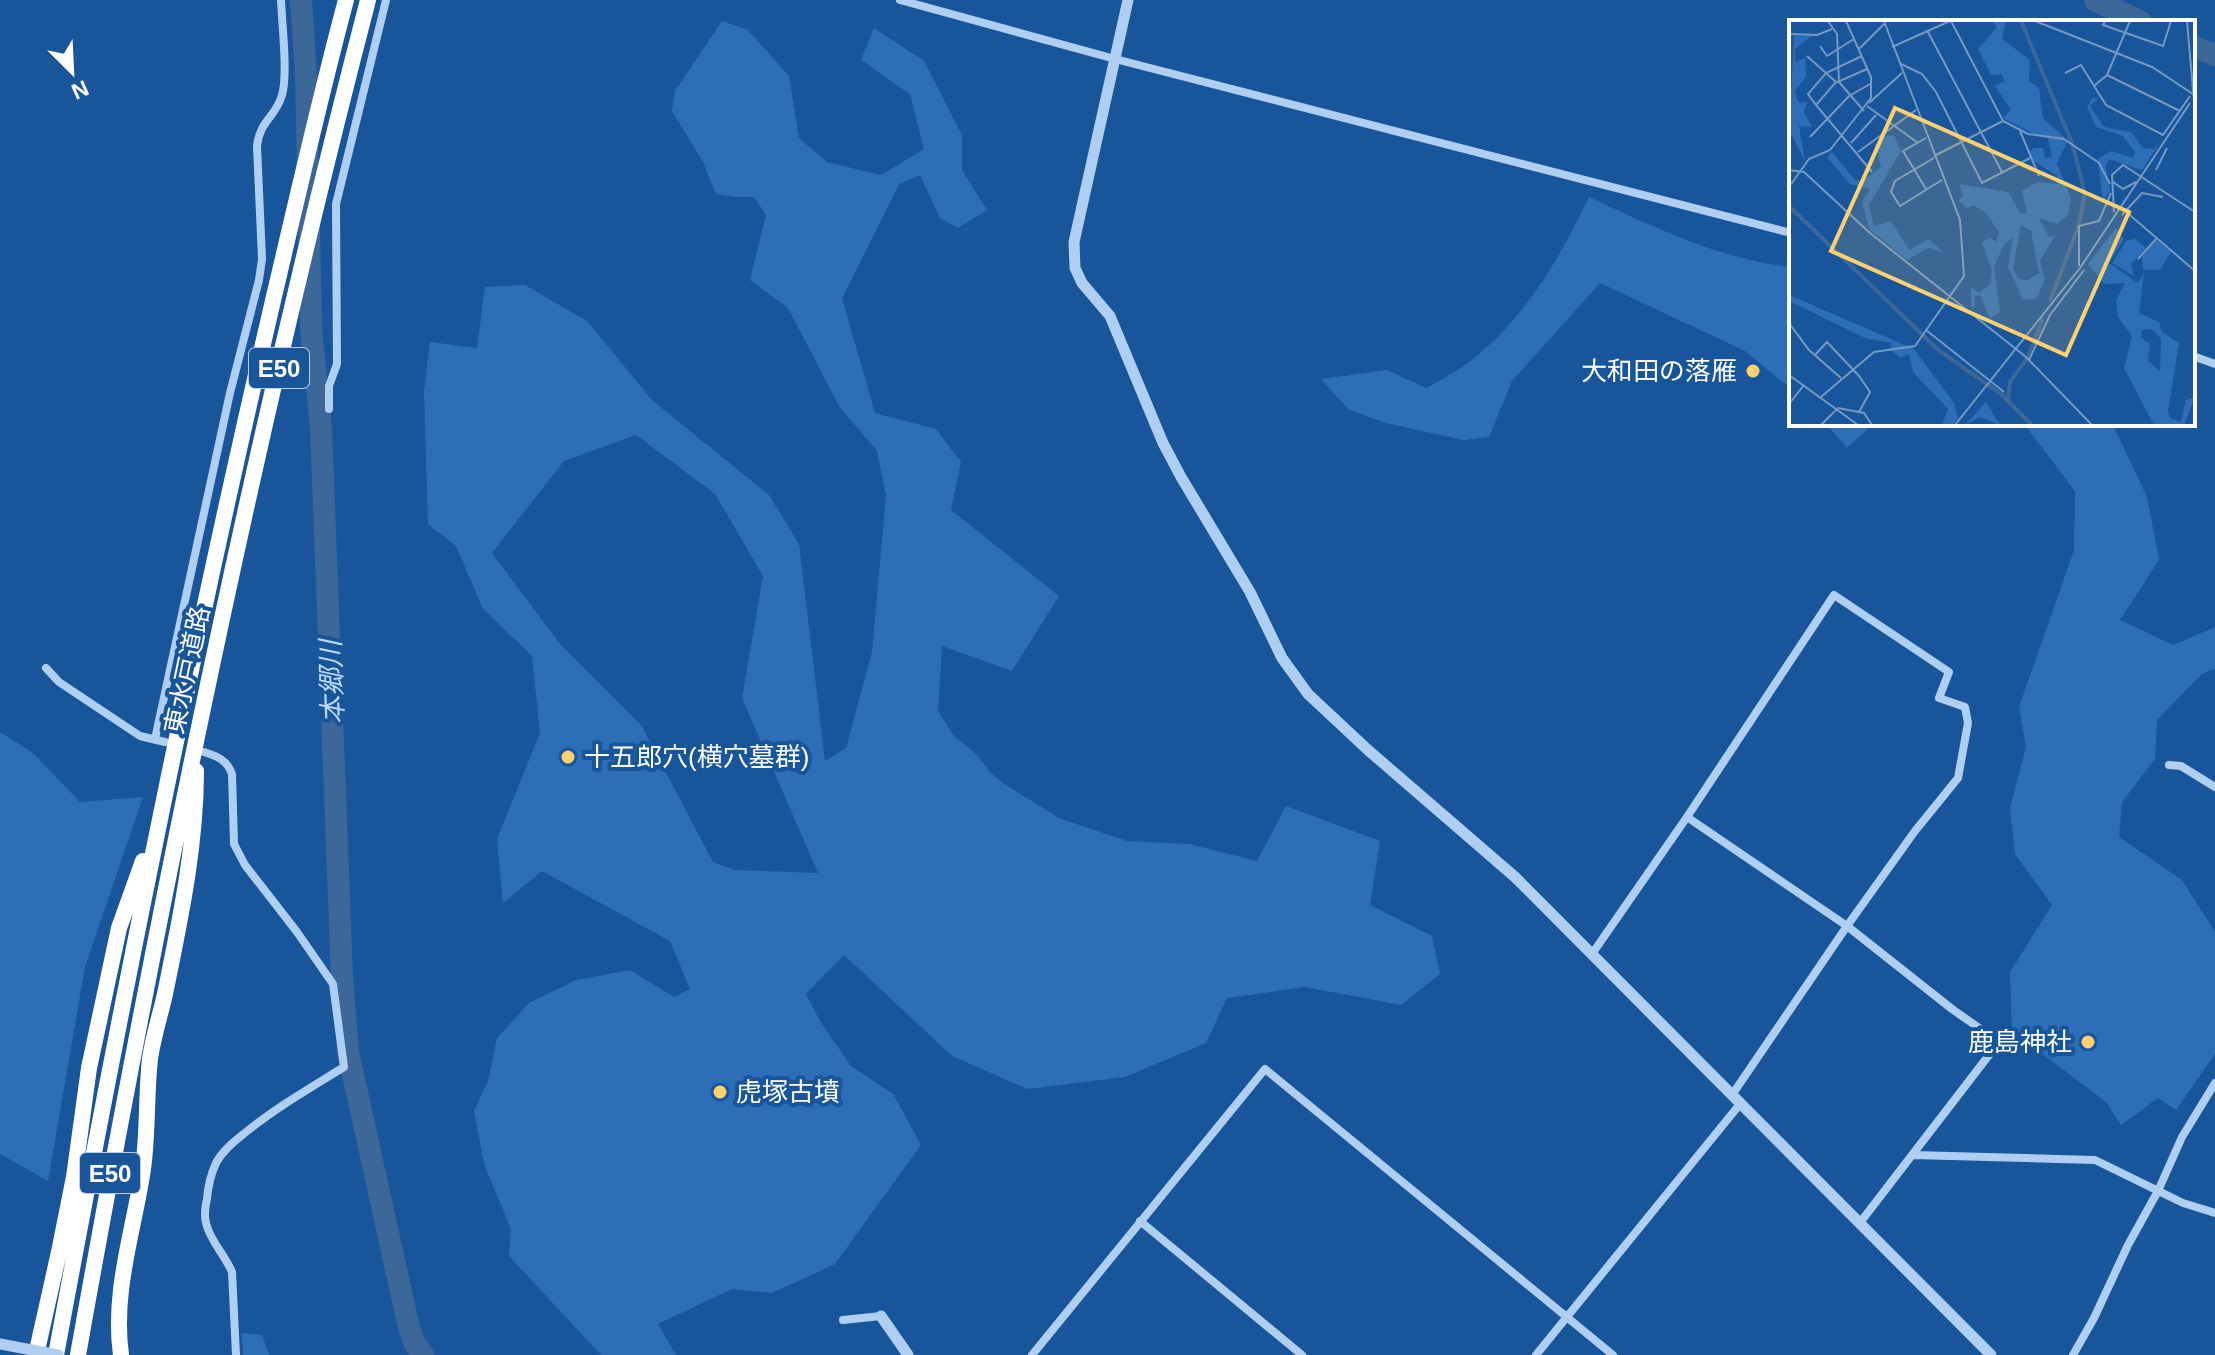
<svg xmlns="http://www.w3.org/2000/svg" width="2215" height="1355" viewBox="0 0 2215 1355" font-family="Helvetica,'Noto Sans JP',sans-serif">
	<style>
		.green { fill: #2c6fb8; fill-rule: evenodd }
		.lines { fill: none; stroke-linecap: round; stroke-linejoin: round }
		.river { stroke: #3c6799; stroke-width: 22 }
		.minor { stroke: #aecff2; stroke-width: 8 }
		.tertiary { stroke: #aecff2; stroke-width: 11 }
		.motorway { stroke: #fff; stroke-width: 16 }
		.tertiary-bridge { stroke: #aecff2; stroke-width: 11 }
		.poi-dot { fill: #ffd16e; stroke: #18559a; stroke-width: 3 }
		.labels { text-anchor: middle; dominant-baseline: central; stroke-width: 8; stroke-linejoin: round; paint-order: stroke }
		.shield { fill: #18559a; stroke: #bacce1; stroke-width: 2 }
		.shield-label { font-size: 24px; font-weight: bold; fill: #fff }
		.poi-label { font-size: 26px; fill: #fff; stroke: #18559a; text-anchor: end }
		.street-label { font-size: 26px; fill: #fff; stroke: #18559a }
		.water-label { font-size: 28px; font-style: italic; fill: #bad8f8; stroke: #18559a }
		.inset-river { fill: none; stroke: #3c6799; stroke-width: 4 }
		.inset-road { fill: none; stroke: #7499c2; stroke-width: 2 }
		.view { fill: #ffd16e; fill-opacity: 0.15; stroke: #ffd16e; stroke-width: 4 }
		.inset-edge { fill: none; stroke: #fff; stroke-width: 4 }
	</style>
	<rect width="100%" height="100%" fill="#18559a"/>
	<path class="green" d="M 722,21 L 748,30 L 789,76 L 799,138 L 827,162 L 881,175 L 924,149 L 910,94 L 861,60 L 874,28 L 924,61 L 962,135 L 962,170 L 987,210 L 958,228 L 940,218 L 920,175 L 899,184 L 842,298 L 875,413 L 936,429 L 961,462 L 951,510 L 1059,596 L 1012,671 L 942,646 L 938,711 L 954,736 L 975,753 L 992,774 L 1003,783 L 1059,818 L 1127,841 L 1189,844 L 1257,861 L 1286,806 L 1380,841 L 1370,905 L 1432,936 L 1440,974 L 1401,1005 L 1305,987 L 1227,998 L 1206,1043 L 1125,1077 L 1027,1089 L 952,1056 L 844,955 L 806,994 L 820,1021 L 851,1066 L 893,1094 L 921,1145 L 835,1264 L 772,1293 L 732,1289 L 658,1324 L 676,1355 L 601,1355 L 509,1256 L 511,1229 L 484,1164 L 474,1111 L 488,1081 L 497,1038 L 529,1003 L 576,980 L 630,970 L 674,997 L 690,989 L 670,941 L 542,871 L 503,903 L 497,839 L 540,733 L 532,656 L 483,609 L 456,546 L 428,524 L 424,392 L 430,342 L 477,348 L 485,287 L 525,285 L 587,321 L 652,400 L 769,495 L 799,544 L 825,761 L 846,748 L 872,652 L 886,495 L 877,451 L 839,406 L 788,308 L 750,280 L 766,215 L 754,197 L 735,197 L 716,194 L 703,162 L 672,111 L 675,91 ZM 636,435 L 715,494 L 763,576 L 742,698 L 818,873 L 735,870 L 713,862 L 641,725 L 560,644 L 492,553 L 564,461 Z
		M 1589,197 C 1654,227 1719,259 1791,267 L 1791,389 L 1745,351 L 1600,283 L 1512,381 L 1489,437 L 1463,440 L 1386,423 L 1348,409 L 1321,379 L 1387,370 L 1426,388 C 1440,380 1456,372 1469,362 C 1526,317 1558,261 1589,197 Z
		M 1826,424 L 1873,424 L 1847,448 Z
		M 2024,424 L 2111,424 L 2114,427 L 2147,497 L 2159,560 L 2120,620 L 2173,645 L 2215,627 L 2215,669 L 2202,674 L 2157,720 L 2155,759 L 2122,802 L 2119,837 L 2182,880 L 2215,932 L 2215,1054 L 2176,1110 L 2158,1098 L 2121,1125 L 2106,1102 L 2012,1031 L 2010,972 L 2052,905 L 2015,854 L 2010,808 L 2026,747 L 2019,707 L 2074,550 L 2075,491 Z
		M 0,732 L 33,753 L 80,802 L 143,797 L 85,967 L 48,1181 L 0,1154 Z
		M 242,1333 L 262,1335 L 269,1355 L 243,1355 Z"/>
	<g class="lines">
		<path class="river" d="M 301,0 L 306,76 L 311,328 L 321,428 L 342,977 L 348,1052 L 409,1328 L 415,1344 L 423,1355
			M 2095,0 L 2141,22
			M 2193,46 L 2215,55"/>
		<path class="minor" d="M 900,0 L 1115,59 L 1791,233
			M 2193,356 L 2215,364
			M 329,409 L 329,386 L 337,364 L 336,204 L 386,0
			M 46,668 L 59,682 L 140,736 L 165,742
			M 155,739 L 230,393 L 259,280 L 262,259 L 257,146 C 260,120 276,117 282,95 C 288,75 282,24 281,0
			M 204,752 C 217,756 227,760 232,774 L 234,844 L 245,865 L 297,932 L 333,984 L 344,1067 C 310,1088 277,1107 246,1132 C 235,1141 223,1150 216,1163 C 211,1174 208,1187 207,1199 C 205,1207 204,1215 206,1223 C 210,1241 225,1255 232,1272 L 236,1355
			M 2169,765 L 2181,766 L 2215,787
			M 1687,817 L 1847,926 L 1952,1009 L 1999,1042 L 1859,1224
			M 1592,954 L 1687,817 L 1834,595 L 1949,672 L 1939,698 L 1965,707 L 1968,723 L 1958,778 L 1915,831 L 1847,926 L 1732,1095
			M 1913,1155 L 2095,1160 L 2183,1203 L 2215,1213
			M 1140,1221 L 1302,1355
			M 843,1320 L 881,1316
			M 1032,1355 L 1265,1069 L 1613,1355
			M 1536,1355 L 1740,1104
			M 2073,1355 L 2094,1318 L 2128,1245 L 2158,1191 L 2182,1137 L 2215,1083"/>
		<path class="tertiary" d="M 1128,0 L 1074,242 L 1075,268 L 1082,283 L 1110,316 L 1163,443 L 1181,477 L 1250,592 L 1282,658 L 1308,694 L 1368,750 L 1515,877 L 1991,1355
			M 881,1316 L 908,1355"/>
		<path class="motorway" d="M 36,1355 L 59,1252 L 74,1177 L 89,1068 L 119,928 L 143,861
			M 56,1355 C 121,1003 191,653 272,305 C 296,203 319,101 346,0
			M 78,1355 C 159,900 252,447 368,0
			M 121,1355 C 112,1292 134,1230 143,1169 C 148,1133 146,1095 150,1059 C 153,1037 160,1016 165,994 C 180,920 196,847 196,771"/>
		<path class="tertiary-bridge" d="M 0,1344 L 58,1355"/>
	</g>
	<g class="poi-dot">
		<circle cx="1753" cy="371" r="8"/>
		<circle cx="568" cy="757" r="8"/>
		<circle cx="2088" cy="1042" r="8"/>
		<circle cx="720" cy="1092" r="8"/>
	</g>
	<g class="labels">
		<g class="shield">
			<rect x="249" y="348" width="60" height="40" rx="6"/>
			<rect x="80" y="1153" width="60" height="40" rx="6"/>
		</g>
		<g class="shield-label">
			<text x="279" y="368">E50</text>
			<text x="110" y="1173">E50</text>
		</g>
		<g class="poi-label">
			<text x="1737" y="371">大和田の落雁</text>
			<text x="584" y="757" text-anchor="start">十五郎穴(横穴墓群)</text>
			<text x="2072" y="1042">鹿島神社</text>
			<text x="736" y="1092" text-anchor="start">虎塚古墳</text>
		</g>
		<g class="street-label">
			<text transform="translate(187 670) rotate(-78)">東水戸道路</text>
		</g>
		<g class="water-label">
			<text transform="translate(332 682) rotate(-92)">本郷川</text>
		</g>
	</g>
	<g transform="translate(1789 20)">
		<rect width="406" height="406" fill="#18559a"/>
		<path d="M 203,1 L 217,1 L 213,19 L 241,40 L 240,61 L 250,68 L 254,98 L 276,118 L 247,115 L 214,98 L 222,90 L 206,66 L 216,61 L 212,54 L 202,55 L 189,29 L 208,7 ZM 5,16 L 22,16 L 6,29 L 6,42 L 16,38 L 17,57 L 6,71 L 8,78 L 10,83 L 18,82 L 15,92 L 23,107 L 10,106 L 16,141 L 0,110 ZM 303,78 L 309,78 L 301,86 L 315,107 L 342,112 L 354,128 L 365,129 L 372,121 L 353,150 L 320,139 L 316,146 L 321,170 L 314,183 L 309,139 L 322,131 L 344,138 L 346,132 L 334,116 L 307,107 L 298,87 ZM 99,115 L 105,116 L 112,131 L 80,185 L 85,206 L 102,201 L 120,230 L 140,219 L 155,233 L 139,228 L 118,240 L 80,209 L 73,182 L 81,169 L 61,164 L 38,137 L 43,132 L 66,160 L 75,160 L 92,147 L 86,124 ZM 247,116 L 270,118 L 278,122 L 268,143 L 282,178 L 279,195 L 268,204 L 250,198 L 260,217 L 266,216 L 251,241 L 256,260 L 247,279 L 234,280 L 219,247 L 224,216 L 215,225 L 205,246 L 211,292 L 201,299 L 191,275 L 186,276 L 185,291 L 182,285 L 182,267 L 190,273 L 201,264 L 203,251 L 193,222 L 201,217 L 207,222 L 210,212 L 197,193 L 184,185 L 178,189 L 170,181 L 174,175 L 170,164 L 219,172 L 232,194 L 238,192 L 233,171 L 248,162 L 269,164 L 268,156 L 243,140 L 240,132 L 245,128 L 254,128 L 256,138 L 263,137 L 259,118 ZM 232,205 L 242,211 L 250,253 L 239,260 L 230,259 L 224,249 ZM 327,208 L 335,219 L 320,243 L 349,263 L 355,253 L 350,293 L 370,302 L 373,312 L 390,323 L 379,391 L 381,398 L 392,402 L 397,380 L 406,377 L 395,405 L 365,405 L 335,348 L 343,316 L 329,297 L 327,280 L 336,263 L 315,264 L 299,244 ZM 363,309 L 372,319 L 371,351 L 359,341 L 361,324 L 352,318 L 353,310 ZM 346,219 L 357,228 L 342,244 L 345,256 L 323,243 L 337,221 ZM 368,220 L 382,232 L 371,250 L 354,250 L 353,236 ZM 0,275 L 125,329 L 165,383 L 169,399 L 163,405 L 142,405 L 153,404 L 159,389 L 124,352 L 120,334 L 111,338 L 101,329 L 103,323 L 76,318 L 0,281 ZM 197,382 L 211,405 L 191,397 L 176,405 Z" fill="#2c6fb8" fill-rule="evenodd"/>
		<path class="inset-river" d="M 232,1 L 283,123 L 296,173 L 289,208 L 261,281M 0,186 L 148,329 L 213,375 L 243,405M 219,380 L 221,362 L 239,337 L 254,298"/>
		<path class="inset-road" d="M 39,1 L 48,14 L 50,62 L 75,91M 162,1 L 214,101 L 239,114 L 275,119 L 310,143 L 321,164M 246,1 L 363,47 L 404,74M 316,1 L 314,5 L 374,26 L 382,1M 398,1 L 406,93M 139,12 L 213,152M 0,14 L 28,15 L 43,9M 31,26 L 38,36 L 65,19M 103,27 L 161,1M 70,29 L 95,4M 18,36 L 47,62M 112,44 L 133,54 L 147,72 L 193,163 L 241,138M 78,49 L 46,63 L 27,85 L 83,152M 276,53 L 292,45 L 317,85 L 374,115 L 401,76M 318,55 L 391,91M 305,66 L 318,55 L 341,1M 80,83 L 113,53M 27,85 L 19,74 L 37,53 L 73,36M 78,86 L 129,123M 231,111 L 250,156M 21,117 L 60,76 L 83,63M 62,123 L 87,95M 69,132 L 127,90M 145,136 L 214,101M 145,138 L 106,161 L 102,172 L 111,186 L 153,160M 0,150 L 15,152 L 81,213 L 237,337 L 303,405M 367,150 L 378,128M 324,162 L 334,169 L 347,162M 0,167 L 20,139 L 41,130 L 82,78 L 82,57 L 57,1M 137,169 L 114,131 L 137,118M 335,190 L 406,251M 325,192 L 323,155 L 334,145 L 406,192M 333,195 L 353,173 L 374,177M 349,239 L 368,218M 290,246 L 290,206 L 310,201 L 322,173M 0,303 L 20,330 L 52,358M 137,310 L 215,372M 26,335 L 38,322 L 70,356 L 81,372 L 70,392M 240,340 L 261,295 L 295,250M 0,355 L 69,405M 32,377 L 85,332 L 126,326 L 175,256 L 171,200 L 95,1M 0,384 L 15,365M 32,405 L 49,388 L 75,393 L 83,405M 166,405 L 291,248 L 401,83"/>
		<path class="view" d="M 106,88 L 340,192 L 277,335 L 42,231 Z"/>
		<rect width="406" height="406" class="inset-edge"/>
	</g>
	<g transform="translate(72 72) rotate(156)" stroke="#18559a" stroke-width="6" paint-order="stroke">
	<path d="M0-6L14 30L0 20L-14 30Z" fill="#ffffff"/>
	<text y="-12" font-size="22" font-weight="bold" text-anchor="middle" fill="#ffffff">N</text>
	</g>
</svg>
